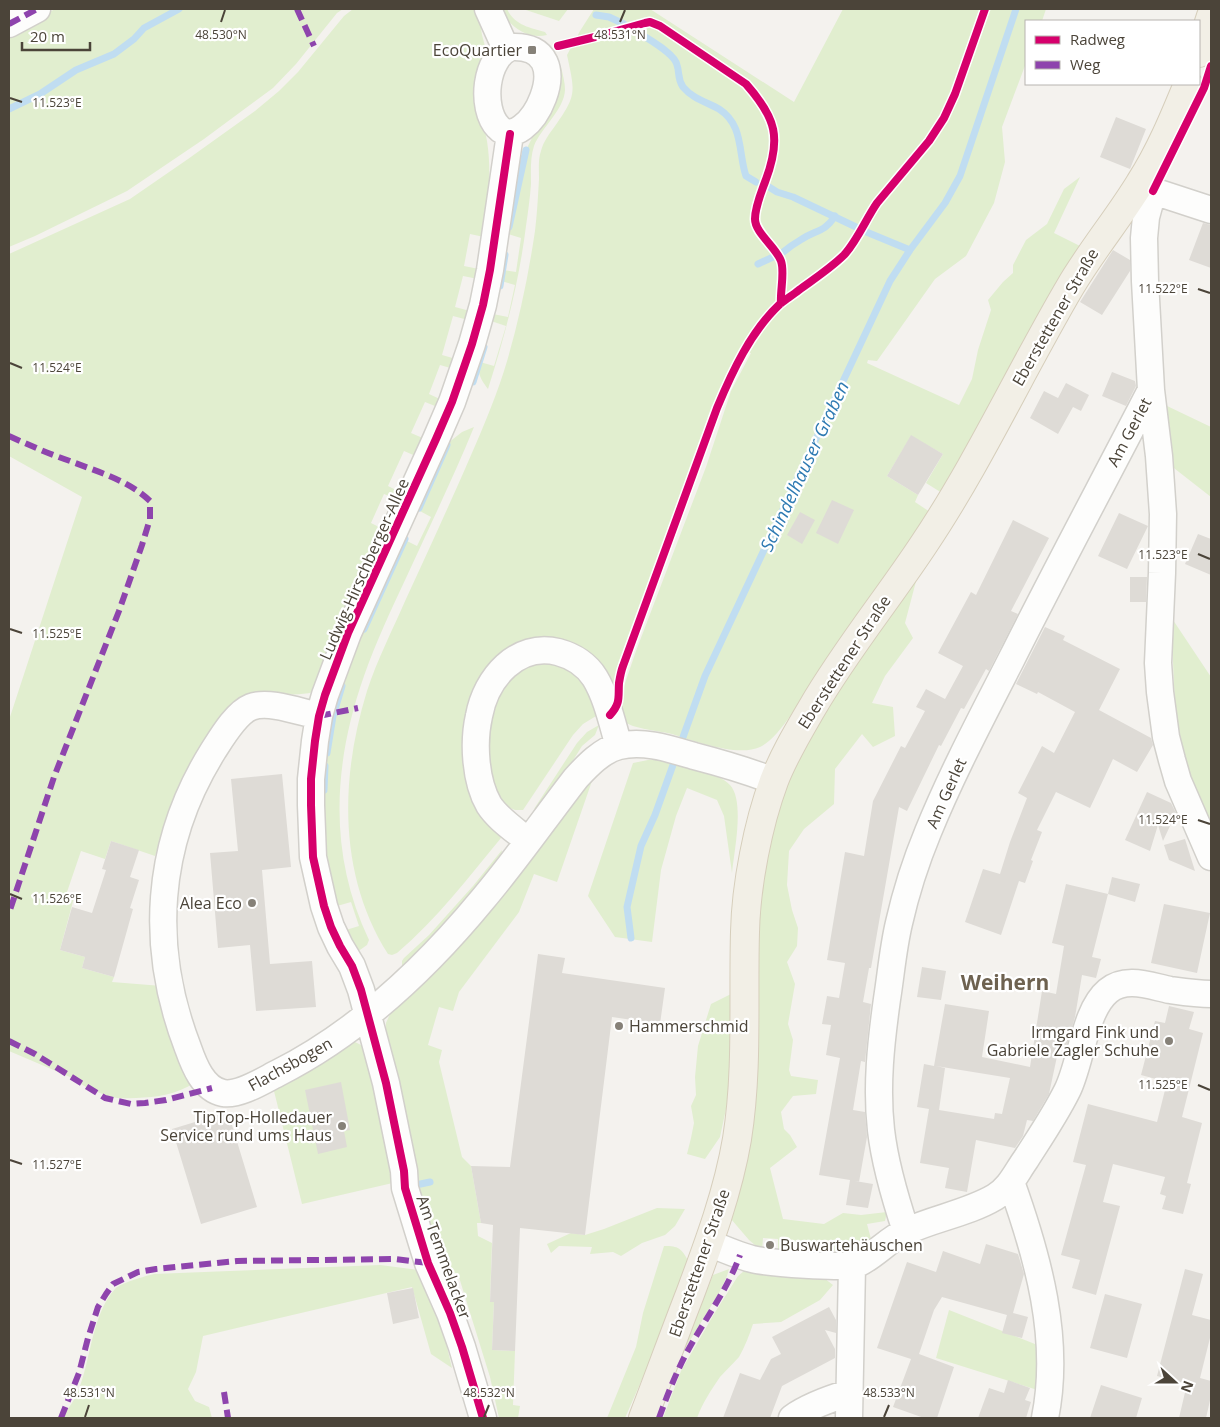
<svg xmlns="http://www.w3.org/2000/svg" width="1220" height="1427" viewBox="0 0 1220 1427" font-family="'Open Sans',sans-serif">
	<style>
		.green { fill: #e1eecf; fill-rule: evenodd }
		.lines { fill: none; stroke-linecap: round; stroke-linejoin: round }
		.stream { stroke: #c0ddf1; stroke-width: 7 }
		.building { fill: #dedbd6; fill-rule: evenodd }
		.minor-casing { stroke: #d2d0cb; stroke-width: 29 }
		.major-casing { stroke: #d6cebb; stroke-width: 30 }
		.minor { stroke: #fdfdfc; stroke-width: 26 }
		.major { stroke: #f2efe6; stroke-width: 28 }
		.quiet { stroke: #8e44ad; stroke-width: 6; stroke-dasharray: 12 6; stroke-linecap: butt }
		.cycleway-casing { stroke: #fff; stroke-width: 11 }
		.cycleway { stroke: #d6006c; stroke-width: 8 }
		.ticks { fill: none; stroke: #4b4439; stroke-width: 2 }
		.poi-dot { fill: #868178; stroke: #fff; stroke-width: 2 }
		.labels { text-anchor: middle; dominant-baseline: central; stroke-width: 4.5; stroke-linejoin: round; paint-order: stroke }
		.poi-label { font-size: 16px; fill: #4b4439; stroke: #fff; text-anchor: end }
		.street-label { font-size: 16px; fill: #4b4439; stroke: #fff }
		.water-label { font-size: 18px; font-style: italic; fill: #2e7ab2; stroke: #fff }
		.district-label { font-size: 21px; font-weight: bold; fill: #6e6250; stroke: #fff }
		.ticks-label { font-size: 12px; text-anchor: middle; fill: #4b4439; stroke: #fff; stroke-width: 4.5; stroke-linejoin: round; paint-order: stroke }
	</style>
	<rect width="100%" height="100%" fill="#f4f2ee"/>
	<path class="green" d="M 55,9 L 343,9 L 337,13 L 296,64 L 273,88 L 204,139 L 127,191 L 35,236 L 9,247 L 9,35 Z
		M 353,9 L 478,9 L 482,35 L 485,46 L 486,58 C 479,63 476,70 475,78 C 473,99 484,121 487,141 C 492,173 488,205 484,237 L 470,234 L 464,266 L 479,269 L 478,279 L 463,276 L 455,307 L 470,311 L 468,320 L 453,316 L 442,355 L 456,359 L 454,369 L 440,365 L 429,394 L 442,400 L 440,408 L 425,402 L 411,433 L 425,439 L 418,457 L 404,451 L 388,486 L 402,493 L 399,500 L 384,494 L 371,523 L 385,530 L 313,692 C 299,696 285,694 270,693 L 170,813 L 155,856 L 111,841 L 105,859 L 81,851 L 67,892 L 75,894 L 60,950 L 85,957 L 82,968 L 114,977 L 112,982 L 162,986 L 195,1082 C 177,1095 157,1097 136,1098 C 128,1098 119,1099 112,1097 C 98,1093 82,1086 70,1077 L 9,1051 L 9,720 L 82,497 L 9,456 L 9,254 L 130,199 L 188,159 L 255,111 L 279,91 L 298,72 L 344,16 Z
		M 499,9 L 507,9 C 514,25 530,28 545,32 L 547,35 C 525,40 510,25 499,9 Z
		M 523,9 L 568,9 L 559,21 Z
		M 594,9 L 650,9 L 794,102 L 843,9 L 1046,9 L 1042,21 L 1026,21 L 1026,63 L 1002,127 L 1005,162 L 994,203 L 966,256 L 935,279 L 877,361 L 868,360 L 867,363 L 959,405 L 972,379 L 978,350 L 991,310 L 988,300 L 1003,282 L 1013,273 L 1013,265 L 1026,240 L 1047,224 L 1064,189 L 1080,177 L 1054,233 L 1080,246 L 980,421 L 942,493 L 926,483 L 943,454 L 911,436 L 887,476 L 918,495 L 915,502 L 930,512 C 909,543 890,576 868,607 C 851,631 833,653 816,677 C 802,696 781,737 760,747 C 738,757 698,742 675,735 C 660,730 628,730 619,717 L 622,692 L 636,651 L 706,467 L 731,391 L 751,353 L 744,352 L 729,379 L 660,571 L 622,666 L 611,690 L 594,661 L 499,662 L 480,805 L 501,838 C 468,878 437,919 397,953 L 392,955 L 388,954 C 338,875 340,778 367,691 C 377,660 393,629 406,599 C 426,556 446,512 465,469 C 479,437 493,405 504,371 C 518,326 528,278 535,231 C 537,214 538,197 539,179 C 539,170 538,159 541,151 C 543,142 550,133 555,126 C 577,95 575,92 567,55 L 580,31 ZM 814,434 L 818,451 L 804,485 L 782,510 Z
		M 561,67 C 563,75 565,83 565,90 C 564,110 541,128 534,146 C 530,158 531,172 531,184 C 530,198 528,212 526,226 C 519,282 505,336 488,389 C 482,381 476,373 480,362 L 494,366 L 506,326 L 491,321 L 493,314 L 508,317 L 515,285 L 501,281 L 503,270 L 516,272 L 521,238 L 508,234 L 526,150 L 538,126 L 554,102 L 558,93 Z
		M 1165,405 L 1211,427 L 1211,497 L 1170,465 Z
		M 474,427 C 453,478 429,528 406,578 C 391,610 376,642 364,676 C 333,764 328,854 369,940 L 367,945 L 357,952 L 346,930 L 359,926 L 351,902 L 337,906 L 325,855 L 323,796 L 328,739 L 343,683 L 357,644 L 405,540 L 417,546 L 431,517 L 418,510 L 448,443 L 462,432 Z
		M 919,570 L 905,623 L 913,638 L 885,676 L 872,703 L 893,707 L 895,736 L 873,747 L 862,734 L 835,769 L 834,804 L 804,829 L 789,851 L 787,885 L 792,910 L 798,928 L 797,946 L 787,962 L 795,984 L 788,1024 L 793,1040 L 789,1070 L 791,1076 L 818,1080 L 816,1094 L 793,1096 L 781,1112 L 784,1129 L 790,1135 L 797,1147 L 770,1168 L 783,1219 L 824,1224 L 843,1213 L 861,1215 L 887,1212 L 885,1221 L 867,1224 L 871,1239 L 864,1252 L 851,1247 L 824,1253 L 778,1251 L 778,1239 L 763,1238 L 762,1251 L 749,1240 L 731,1219 L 739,1173 L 762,869 L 775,810 L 796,763 L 826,703 Z
		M 1171,617 L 1211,677 L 1211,837 L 1196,799 L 1176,729 Z
		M 554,659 L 580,673 L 601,713 L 583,724 L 573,735 L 523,810 L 515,810 L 510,808 L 504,804 L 497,797 L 487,768 L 492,707 L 517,669 Z
		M 599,725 L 595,735 L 582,746 L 552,794 L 539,807 L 534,809 L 577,743 L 587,732 Z
		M 665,759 C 685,765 716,771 730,785 C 745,801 734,852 732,873 L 724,816 L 717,800 L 687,788 L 676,816 L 661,870 L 652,942 L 615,937 L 588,896 L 633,763 L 648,760 Z
		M 593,778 L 557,882 L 534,874 L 519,912 L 459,992 L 453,1011 L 439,1007 L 428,1045 L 442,1050 L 439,1062 L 462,1157 L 471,1166 L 481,1223 L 477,1223 L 478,1236 L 492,1243 L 490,1301 L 494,1302 L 492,1350 L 515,1351 L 513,1405 L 520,1406 L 518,1418 L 499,1418 L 490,1377 L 458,1274 L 445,1269 L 413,1183 L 415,1174 L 386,1031 L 386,1023 L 390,1014 L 585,785 Z
		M 502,850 L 501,858 L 457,915 L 402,967 L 402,961 L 404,958 L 429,935 L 473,886 Z
		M 733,993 L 730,1090 L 720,1137 L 705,1159 L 687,1154 L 691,1138 L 694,1123 L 691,1106 L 696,1095 L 695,1077 L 698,1046 L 711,1004 Z
		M 350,1042 L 355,1042 L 365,1047 L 397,1182 L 302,1204 L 273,1087 Z
		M 657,1208 L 685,1209 L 675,1226 L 665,1235 L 642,1243 L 621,1256 L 613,1252 L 590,1254 L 592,1247 L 559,1246 L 551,1253 L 547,1244 L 571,1233 L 585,1235 L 604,1229 Z
		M 664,1246 C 679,1246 681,1248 689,1262 L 669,1318 L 625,1418 L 607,1418 L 636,1347 L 643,1313 Z
		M 380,1265 L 419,1270 L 432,1284 L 452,1368 L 431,1354 L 412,1287 L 203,1336 L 196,1372 L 188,1389 L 195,1401 L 209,1407 L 212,1418 L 60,1418 C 69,1409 76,1398 80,1386 C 91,1356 93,1313 115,1289 C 120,1283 146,1276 154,1274 Z
		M 729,1269 L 727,1276 L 719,1293 L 678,1360 L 713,1275 Z
		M 752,1270 L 820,1275 L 833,1285 L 820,1300 L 781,1322 L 753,1324 C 749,1336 745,1346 739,1357 C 733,1364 726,1370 720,1377 C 711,1390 702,1404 697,1418 L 663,1418 L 681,1371 L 714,1314 L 738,1276 L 744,1271 Z
		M 949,1310 L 1045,1348 L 1044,1392 L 936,1358 Z"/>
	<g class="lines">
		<path class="stream" d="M 596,15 L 609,17 L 624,24
			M 636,31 C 646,38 675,53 677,65 C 680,74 677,78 683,87 C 693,99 707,102 719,109 C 744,125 738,153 746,176 L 756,182
			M 9,109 L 40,94 L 76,70 L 114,54 L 134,39 L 144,28 L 179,9
			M 769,187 L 777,192 L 793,197 L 856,227
			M 509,227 L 526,150
			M 864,231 L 910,250
			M 782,253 C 788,248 795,243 802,239 C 816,230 825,232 835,216
			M 758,264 L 773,257
			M 500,286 L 505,255
			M 473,382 L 484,347
			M 419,508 L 447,445
			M 364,629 L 405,539
			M 327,753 L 333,716 L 342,686
			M 324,790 L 325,766
			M 631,938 L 627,907 L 641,846 L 655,815 L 705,676 L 890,281 L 910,250 L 945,203 L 960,176 L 1016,9
			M 411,1186 L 430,1182"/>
	</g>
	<path class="building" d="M 1116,117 L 1146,129 L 1130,169 L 1100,157 Z
		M 1203,223 L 1211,225 L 1211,268 L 1189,260 Z
		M 1113,250 L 1130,260 L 1130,271 L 1102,315 L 1080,302 Z
		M 1112,372 L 1135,381 L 1136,386 L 1126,406 L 1102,396 Z
		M 1066,383 L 1089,395 L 1081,411 L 1073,407 L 1058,434 L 1030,418 L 1044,391 L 1058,398 Z
		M 911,435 L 943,454 L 918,495 L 887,476 Z
		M 832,500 L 854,510 L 838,544 L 816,533 Z
		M 800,512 L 815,520 L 802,544 L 787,535 Z
		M 1119,513 L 1148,526 L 1127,569 L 1098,556 Z
		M 1013,520 L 1049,538 L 1011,611 L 1018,614 L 989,671 L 986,669 L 964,709 L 961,708 L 941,746 L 939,745 L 907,811 L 899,807 L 871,968 L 869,968 L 863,1002 L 871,1004 L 865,1062 L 861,1061 L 853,1110 L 865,1112 L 867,1137 L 859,1182 L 855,1181 L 873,1184 L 868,1208 L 846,1205 L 850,1180 L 819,1175 L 840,1058 L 826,1055 L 831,1025 L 822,1024 L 827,996 L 839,998 L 845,963 L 827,960 L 845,852 L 864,856 L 873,801 L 901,746 L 905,748 L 925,711 L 916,707 L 926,689 L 945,699 L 963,666 L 938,653 L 971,592 L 976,595 Z
		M 1198,534 L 1211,539 L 1211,575 L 1185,564 Z
		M 1130,577 L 1147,577 L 1146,602 L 1130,602 Z
		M 1045,627 L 1065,636 L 1063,640 L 1120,669 L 1099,710 L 1151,738 L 1153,745 L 1137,772 L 1113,759 L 1090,808 L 1056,792 L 1037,830 L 1042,832 L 1031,860 L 1033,861 L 1025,883 L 1019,881 L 1001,935 L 965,922 L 983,869 L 1000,874 L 1010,842 L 1027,798 L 1018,793 L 1042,746 L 1054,753 L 1075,712 L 1038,692 L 1037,694 L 1016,684 Z
		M 282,774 L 291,867 L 262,870 L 270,964 L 312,961 L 316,1007 L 256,1011 L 250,945 L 218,948 L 210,853 L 238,851 L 231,779 Z
		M 1147,792 L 1171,803 L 1176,813 L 1163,841 L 1158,825 L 1150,851 L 1125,840 Z
		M 1185,839 L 1195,871 L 1169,860 L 1164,845 Z
		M 111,841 L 139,850 L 130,877 L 139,880 L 130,908 L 133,909 L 114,977 L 82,968 L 85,957 L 60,950 L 72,907 L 92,913 L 106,870 L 102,869 Z
		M 1112,877 L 1140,884 L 1135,902 L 1108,894 Z
		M 1066,884 L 1108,894 L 1092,957 L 1101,959 L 1096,978 L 1082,975 L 1075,1017 L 1066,1048 L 1059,1047 L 1049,1094 L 1033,1121 L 1027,1120 L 1023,1136 L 1015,1148 L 976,1140 L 967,1192 L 945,1188 L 949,1168 L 920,1163 L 929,1109 L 917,1107 L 924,1064 L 934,1066 L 945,1004 L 989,1011 L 982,1057 L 1030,1067 L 1042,991 L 1056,994 L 1064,946 L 1052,943 ZM 936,1066 L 1010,1078 L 1002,1114 L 995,1113 L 994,1119 L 939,1110 L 945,1068 Z
		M 1164,904 L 1210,913 L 1197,973 L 1151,963 Z
		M 538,954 L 565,958 L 562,973 L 665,988 L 660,1024 L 612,1017 L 585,1235 L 520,1228 L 515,1351 L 492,1350 L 494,1302 L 490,1302 L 493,1225 L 481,1223 L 471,1166 L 510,1167 Z
		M 922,967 L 946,971 L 941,1000 L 917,997 Z
		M 1169,1006 L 1194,1012 L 1189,1029 L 1203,1033 L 1182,1117 L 1202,1123 L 1187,1183 L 1191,1184 L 1183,1214 L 1162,1209 L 1166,1196 L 1160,1194 L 1165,1177 L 1113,1164 L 1103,1202 L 1120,1206 L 1096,1295 L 1072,1288 L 1080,1260 L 1061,1255 L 1086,1165 L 1073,1162 L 1088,1104 L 1157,1122 L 1167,1082 L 1141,1075 L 1155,1021 L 1165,1023 Z
		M 341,1082 L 350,1130 L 344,1131 L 347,1147 L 318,1154 L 305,1090 Z
		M 228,1112 L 257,1207 L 201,1224 L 172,1129 Z
		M 986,1244 L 1018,1254 L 1024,1274 L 1013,1313 L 1028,1317 L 1022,1338 L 1002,1333 L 1007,1315 L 942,1297 L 934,1310 L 919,1354 L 954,1367 L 937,1418 L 924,1418 L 893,1407 L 911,1359 L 877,1348 L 907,1262 L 936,1272 L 943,1251 L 980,1264 Z
		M 1185,1269 L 1203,1274 L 1192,1315 L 1211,1320 L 1211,1334 L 1200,1378 L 1211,1381 L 1211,1396 L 1206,1418 L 1179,1418 L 1187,1384 L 1157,1376 Z
		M 413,1288 L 419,1318 L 393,1324 L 387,1293 Z
		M 1105,1294 L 1142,1304 L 1127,1358 L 1090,1348 Z
		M 829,1307 L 836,1320 L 836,1333 L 825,1330 L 835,1349 L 835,1358 L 782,1386 L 770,1418 L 723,1418 L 740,1373 L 760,1380 L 771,1359 L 781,1354 L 772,1337 Z
		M 1008,1380 L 1030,1388 L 1025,1400 L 1031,1402 L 1026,1418 L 978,1418 L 989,1388 L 1004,1393 Z
		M 1101,1385 L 1142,1398 L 1136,1418 L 1090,1418 Z"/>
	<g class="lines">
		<g class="minor-casing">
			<path id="minor" d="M 488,9 L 506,49
				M 9,24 L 37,9
				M 511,47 C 586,43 526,159 498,127 C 480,108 485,57 511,47 Z
				M 1140,184 L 1153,191 L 1211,210
				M 1153,191 L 1146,217 L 1144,238 L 1145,281 L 1151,390 L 1159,456 L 1163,514 L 1162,573 L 1158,663 L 1160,692 L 1166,737 L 1172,760 L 1178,781 L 1211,857
				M 319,716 C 300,712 269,700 251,707 C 236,713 222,737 213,751 C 155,844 149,947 188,1048 C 194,1065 203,1089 223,1093 C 239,1096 264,1080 278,1073 C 357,1033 427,967 483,899 C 516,860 545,818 576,778 C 587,766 602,750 619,746 C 644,740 670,749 694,756 C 721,763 748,771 774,781
				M 528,841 C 515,830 498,819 489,805 C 475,781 473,742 479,716 C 486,678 517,642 558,652 C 573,656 587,665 595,678 C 607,698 612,723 619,746
				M 1011,1182 C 1038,1257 1061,1339 1045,1418
				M 906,1231 C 895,1198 885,1165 881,1130 C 876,1086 881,1042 887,999 C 891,974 893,948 899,923 C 906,892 916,861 928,832 C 952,773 982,717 1011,660 C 1056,570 1104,481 1151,390
				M 709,1243 C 723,1249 737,1255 752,1259 C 767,1263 844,1269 857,1264 C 875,1256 888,1239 907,1231 C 935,1218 968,1213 995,1197 C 1010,1188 1016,1173 1026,1159 C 1040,1137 1055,1115 1067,1091 C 1081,1064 1084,1011 1108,991 C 1126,976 1150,986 1170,990 C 1184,992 1197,994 1211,994
				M 483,1418 L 462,1347 L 450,1313 L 428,1263 L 405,1188 L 404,1171 L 386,1083 L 361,990 L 352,966 L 340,946 L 331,927 L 324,906 L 313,857 L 311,805 L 311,779 L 315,741 L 319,716 L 325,695 L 348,633 L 436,439 L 452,402 L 472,344 L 483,305 L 490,270 L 510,134
				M 792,1418 C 809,1406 829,1399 849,1393
				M 849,1418 L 852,1266"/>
		</g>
		<g class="major-casing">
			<path id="major" d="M 1199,53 L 1211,16
				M 643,1418 C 659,1377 674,1335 690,1294 C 709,1243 728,1192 737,1139 C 748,1070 743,1001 745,932 C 746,885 758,824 774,781 C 784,755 798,732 812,708 C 845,651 887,600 924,544 C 979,462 1020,372 1070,287 C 1091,251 1118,219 1140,183 C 1160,152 1174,118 1188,84"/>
		</g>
		<use href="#minor" class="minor"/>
		<use href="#major" class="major"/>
		<path class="quiet" d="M 297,9 L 314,46
			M 9,24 L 37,9
			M 9,436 C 29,445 49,454 70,461 C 98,472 128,480 150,501 L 150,519 L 142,545 L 119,611 L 54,777 L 9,913
			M 319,716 L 358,708
			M 9,1041 L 35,1054 L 105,1098 L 131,1104 L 145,1103 L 166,1100 L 212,1088
			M 224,1392 L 228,1418
			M 61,1418 L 79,1373 L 88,1338 L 98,1307 L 106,1294 L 113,1284 L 138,1272 L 156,1269 L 237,1261 L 394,1259 L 428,1263
			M 659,1418 C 667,1396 675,1375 686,1354 C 704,1320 727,1291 740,1255"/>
		<g class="cycleway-casing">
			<path id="cycleway" d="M 558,46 L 595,37 L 645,23 L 650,22 L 660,26 L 746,84 C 776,118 782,138 765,182 C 761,193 755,207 755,219 C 755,233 776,247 781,261 C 785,272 780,291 781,303
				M 1153,191 L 1204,88 L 1211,66
				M 610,715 C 621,703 618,697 619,683 C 620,677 621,671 623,666 L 717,408 C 732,372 751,331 780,304 C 786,299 793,295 799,290 C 814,279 831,268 844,255 C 857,241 866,219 877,203 L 929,141 L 944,118 L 955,94 L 985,9
				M 483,1418 L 462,1347 L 450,1313 L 428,1263 L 405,1188 L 404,1171 L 386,1083 L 361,990 L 352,966 L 340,946 L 331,927 L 324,906 L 313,857 L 311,805 L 311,779 L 315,741 L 319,716 L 325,695 L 348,633 L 436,439 L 452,402 L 472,344 L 483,305 L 490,270 L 510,134"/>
		</g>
		<use href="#cycleway" class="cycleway"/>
	</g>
	<path class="ticks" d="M 221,22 L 225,10M 620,22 L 625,10M 10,98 L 22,102M 1198,289 L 1210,293M 10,363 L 22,368M 1198,554 L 1210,559M 10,629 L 22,633M 1198,820 L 1210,824M 10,894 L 22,899M 1198,1085 L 1210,1090M 10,1160 L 22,1164M 85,1417 L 89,1405M 484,1417 L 489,1405M 884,1417 L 889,1405"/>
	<g class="poi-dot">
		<rect x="527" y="45" width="10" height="10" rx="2.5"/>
		<circle cx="252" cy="903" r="5"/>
		<circle cx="619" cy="1026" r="5"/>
		<circle cx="1169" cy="1041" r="5"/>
		<circle cx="342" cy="1126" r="5"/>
		<circle cx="770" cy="1245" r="5"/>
	</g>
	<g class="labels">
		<g class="poi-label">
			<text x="522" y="50">EcoQuartier</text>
			<text x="242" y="903">Alea Eco</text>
			<text x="629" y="1026" text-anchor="start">Hammerschmid</text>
			<text x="1159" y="1032">Irmgard Fink und<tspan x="1159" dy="18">Gabriele Zagler Schuhe</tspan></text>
			<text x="332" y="1117">TipTop-Holledauer<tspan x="332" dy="18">Service rund ums Haus</tspan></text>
			<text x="780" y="1245" text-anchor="start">Buswartehäuschen</text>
		</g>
		<g class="street-label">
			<text transform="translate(1055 317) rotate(-60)">Eberstettener Straße</text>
			<text transform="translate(1129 432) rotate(-62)">Am Gerlet</text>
			<text transform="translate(364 569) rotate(-66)">Ludwig-Hirschberger-Allee</text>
			<text transform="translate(844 662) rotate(-57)">Eberstettener Straße</text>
			<text transform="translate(946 793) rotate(-66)">Am Gerlet</text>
			<text transform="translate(290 1064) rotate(-29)">Flachsbogen</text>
			<text transform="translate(444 1257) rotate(70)">Am Temmelacker</text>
			<text transform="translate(699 1263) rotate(-71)">Eberstettener Straße</text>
		</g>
		<g class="water-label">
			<text transform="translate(804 466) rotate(-65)">Schindelhauser Graben</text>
		</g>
		<g class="district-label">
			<text x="1005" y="982">Weihern</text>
		</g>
	</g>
	<g class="ticks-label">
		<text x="221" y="39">48.530°N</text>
		<text x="620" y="39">48.531°N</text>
		<text x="57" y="107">11.523°E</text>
		<text x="1163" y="293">11.522°E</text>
		<text x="57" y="372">11.524°E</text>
		<text x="1163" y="559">11.523°E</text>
		<text x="57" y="638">11.525°E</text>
		<text x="1163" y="824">11.524°E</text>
		<text x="57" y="903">11.526°E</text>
		<text x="1163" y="1089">11.525°E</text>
		<text x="57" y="1169">11.527°E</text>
		<text x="89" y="1397">48.531°N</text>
		<text x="489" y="1397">48.532°N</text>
		<text x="889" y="1397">48.533°N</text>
	</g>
	<rect width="1220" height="1427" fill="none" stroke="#4b4439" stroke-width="20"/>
	<rect x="1025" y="20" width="175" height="65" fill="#ffffff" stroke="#b7b4b0"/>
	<rect x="1035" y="36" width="25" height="8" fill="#d6006c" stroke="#b7b4b0"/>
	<text x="1070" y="45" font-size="15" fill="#4b4439">Radweg</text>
	<rect x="1035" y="61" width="25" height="8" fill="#8e44ad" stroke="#b7b4b0"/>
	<text x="1070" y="70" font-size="15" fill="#4b4439">Weg</text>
	<g transform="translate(1175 1382) rotate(111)" stroke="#ffffff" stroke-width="4" paint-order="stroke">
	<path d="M0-4L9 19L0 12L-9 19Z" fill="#4b4439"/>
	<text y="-8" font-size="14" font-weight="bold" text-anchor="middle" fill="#4b4439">N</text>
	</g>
	<path d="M22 42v8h68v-8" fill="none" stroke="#4b4439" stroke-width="2.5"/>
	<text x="30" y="42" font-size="15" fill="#4b4439" stroke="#ffffff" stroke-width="4" paint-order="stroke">20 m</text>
</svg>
